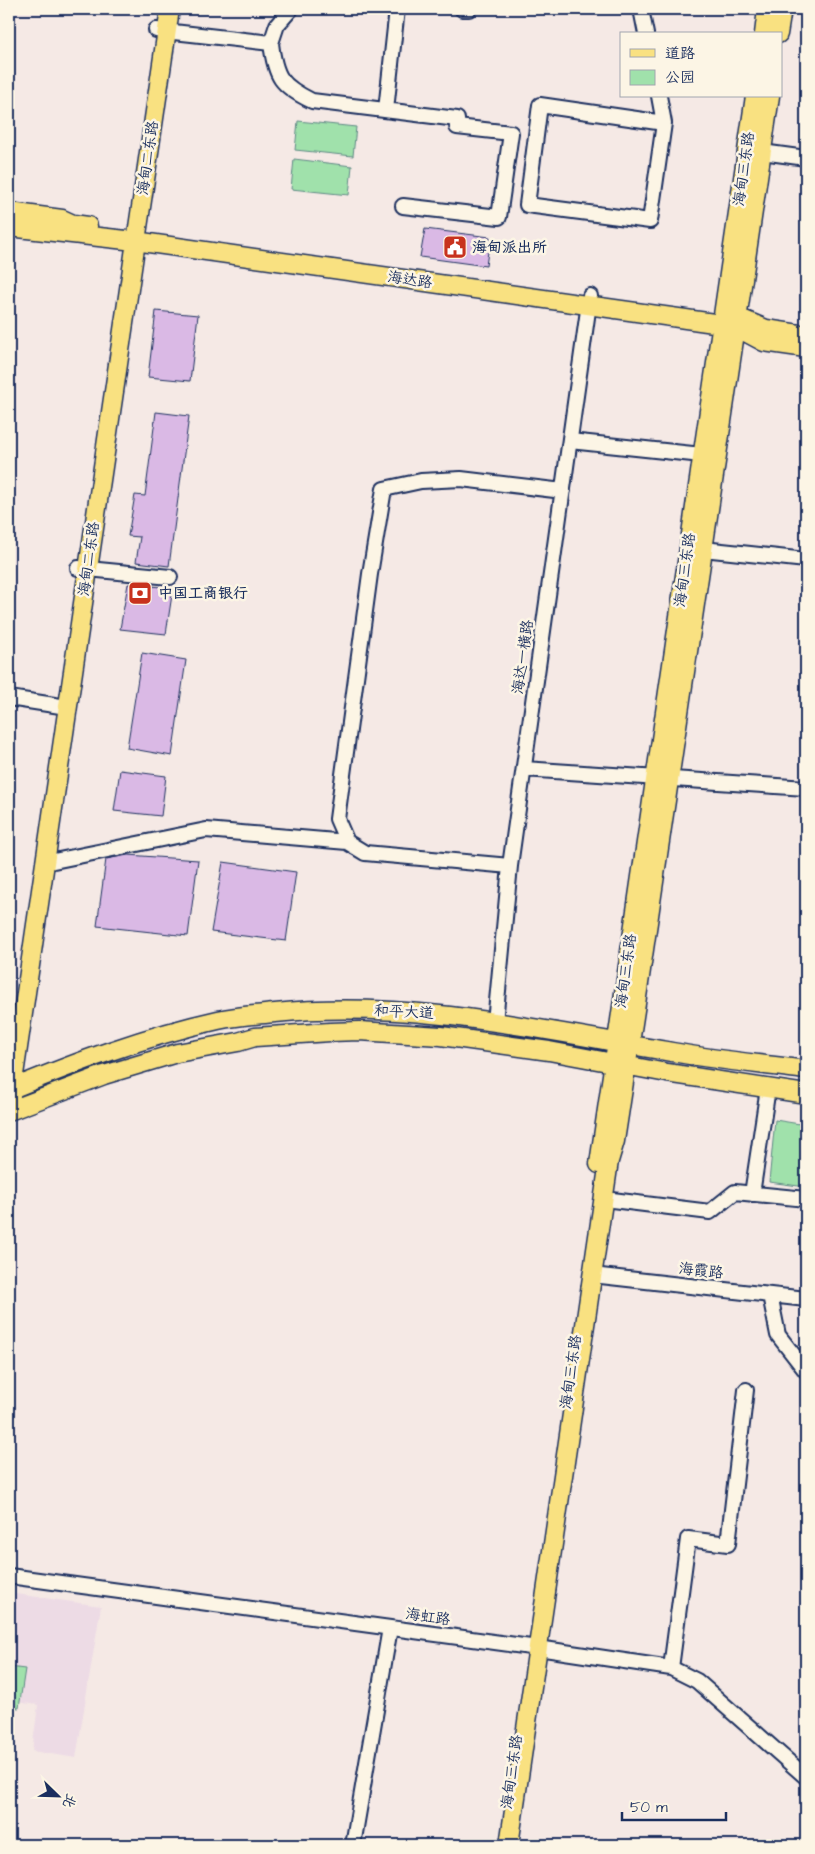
<svg xmlns="http://www.w3.org/2000/svg" width="815" height="1854" viewBox="0 0 815 1854" font-family="'Architects Daughter','LXGW WenKai TC',sans-serif">
	<style>
		.built { fill: #eddbe5 }
		.green { fill: #a0e1ab; stroke: #5e8884 }
		.building { fill: #dab9e5; stroke: #1b2f5e }
		.lines { fill: none; stroke-linecap: round; stroke-linejoin: round }
		.minor-casing { stroke: #1b2f5e; stroke-width: 18 }
		.major-casing { stroke: #1b2f5e; stroke-width: 21 }
		.minor { stroke: #fcf5e5; stroke-width: 14 }
		.major { stroke: #f9e181; stroke-width: 18 }
		.labels { text-anchor: middle; dominant-baseline: central; stroke-width: 5; stroke-linejoin: round; paint-order: stroke }
		.street-label { font-size: 15px; fill: #1b2f5e; stroke: #fcf5e5 }
		.poi-label { font-size: 15px; font-weight: bold; fill: #1b2f5e; stroke: #fcf5e5; text-anchor: start }
	</style>
	<rect width="100%" height="100%" fill="#f5e9e5"/>
	<filter id="ink" filterUnits="userSpaceOnUse"><feTurbulence type="fractalNoise" baseFrequency=".02" numOctaves="2"/><feDisplacementMap in="SourceGraphic" scale="10" xChannelSelector="R" yChannelSelector="G"/><feConvolveMatrix kernelMatrix="1 2 1 2 8 2 1 2 1" color-interpolation-filters="sRGB"/></filter>
	<g filter="url(#ink)">
		<path class="built" d="M 9,1593 L 101,1606 L 76,1758 L 32,1751 L 38,1705 L 9,1701 Z"/>
		<path class="green" d="M 298,121 L 356,127 L 353,156 L 295,150 Z
			M 294,159 L 352,166 L 349,195 L 291,189 Z
			M 775,1120 L 806,1125 L 806,1187 L 769,1182 Z
			M 9,1667 L 25,1669 L 19,1708 L 9,1707 Z"/>
		<path class="building" d="M 425,229 L 490,237 L 486,266 L 420,257 Z
			M 156,311 L 198,315 L 190,381 L 148,377 Z
			M 156,412 L 189,416 L 169,566 L 136,562 L 140,537 L 128,536 L 135,495 L 145,496 Z
			M 128,584 L 173,588 L 166,634 L 120,629 Z
			M 142,653 L 186,660 L 172,756 L 127,748 Z
			M 120,770 L 166,776 L 161,816 L 114,811 Z
			M 128,855 L 198,860 L 188,936 L 97,926 L 106,859 Z
			M 223,862 L 296,872 L 286,941 L 211,932 Z"/>
		<g class="lines">
			<g class="minor-casing">
				<path id="minor" d="M 462,9 L 469,9
					M 641,9 L 646,34
					M 156,30 L 271,43 C 275,77 281,86 312,101 L 457,119 L 457,127 L 511,133 L 499,217 L 403,206
					M 271,43 L 277,25 L 291,9
					M 659,96 L 664,123 L 650,221 L 527,205 L 540,105 L 664,123
					M 386,110 L 397,9
					M 762,152 L 806,158
					M 570,441 L 702,455
					M 703,549 L 806,560
					M 78,568 L 170,577
					M 9,698 L 67,707
					M 524,769 L 806,788
					M 44,863 L 206,830 L 347,842
					M 510,866 L 365,853 L 347,842 L 337,819 L 370,574 L 384,489 L 421,481 L 461,479 L 563,491
					M 495,1022 L 510,866 L 590,296
					M 752,1194 L 768,1088
					M 604,1199 L 710,1212 L 735,1192 L 806,1199
					M 592,1275 L 806,1299
					M 770,1295 L 778,1335 L 806,1371
					M 9,1576 L 538,1648 L 671,1668 L 697,1681 L 806,1777
					M 671,1668 L 688,1539 L 728,1544 L 746,1390
					M 353,1845 L 390,1628"/>
			</g>
			<g class="major-casing">
				<path id="major" d="M 764,34 L 767,9
					M 778,34 L 782,9
					M 9,212 L 62,219 L 73,224 L 88,226
					M 9,227 L 135,241 L 721,324 L 736,327 L 764,342 L 806,348
					M 742,319 L 766,329 L 806,335
					M 9,1090 C 77,1062 146,1036 218,1020 C 236,1016 256,1015 275,1013 C 410,999 541,1030 672,1052 C 717,1060 762,1064 806,1070
					M 9,1109 L 170,9
					M 9,1111 L 104,1075 L 177,1053 L 238,1042 L 255,1037 L 330,1032 L 359,1031 L 441,1036 L 549,1051 L 667,1073 L 806,1094
					M 599,1164 L 755,96
					M 509,1845 L 609,1161 L 615,1141 L 637,997 L 770,96"/>
			</g>
			<use href="#minor" class="minor"/>
			<use href="#major" class="major"/>
		</g>
	</g>
	<defs>
		<g id="civic-square" transform="scale(1.25)"><rect x="-9" y="-9" width="18" height="18" rx="4" fill="#c8321e" stroke="#fcf5e5"/><path d="M-.6-6.5H3V-4.5H.6V-3L4-1V1h2V6H-6V1h2V-1L-.6-3ZM-1.2 2.5V6h2.4V2.5Z" fill="#fff"/></g>
		<g id="bank-square" transform="scale(1.25)"><rect x="-9" y="-9" width="18" height="18" rx="4" fill="#c8321e" stroke="#fcf5e5"/><path d="M-6-4H6V4H-6ZM0-2.3a2.3 2.3 0 1 0 0 4.6a2.3 2.3 0 1 0 0-4.6Z" fill="#fff"/></g>
	</defs>
	<g fill-rule="evenodd">
		<use href="#civic-square" x="455" y="247"/>
		<use href="#bank-square" x="140" y="593"/>
	</g>
	<g class="labels">
		<g class="street-label">
			<text transform="translate(148 158) rotate(-82)">海甸二东路</text>
			<text transform="translate(744 169) rotate(-82)">海甸三东路</text>
			<text transform="translate(410 280) rotate(8)">海达路</text>
			<text transform="translate(89 559) rotate(-82)">海甸二东路</text>
			<text transform="translate(685 570) rotate(-82)">海甸三东路</text>
			<text transform="translate(523 657) rotate(-82)">海达一横路</text>
			<text transform="translate(626 971) rotate(-82)">海甸三东路</text>
			<text transform="translate(404 1012) rotate(3)">和平大道</text>
			<text transform="translate(701 1271) rotate(6)">海霞路</text>
			<text transform="translate(571 1372) rotate(-82)">海甸三东路</text>
			<text transform="translate(428 1617) rotate(8)">海虹路</text>
			<text transform="translate(512 1772) rotate(-82)">海甸三东路</text>
		</g>
		<g class="poi-label">
			<text x="472" y="247">海甸派出所</text>
			<text x="158" y="593">中国工商银行</text>
		</g>
	</g>
	<rect width="815" height="1854" fill="none" stroke="#fcf5e5" stroke-width="30"/>
	<rect x="15" y="15" width="785" height="1824" fill="none" stroke="#1b2f5e" stroke-width="2" filter="url(#ink)"/>
	<rect x="620" y="32" width="162" height="65" fill="#fcf5e5" stroke="#a2a6af"/>
	<rect x="630" y="49" width="25" height="8" fill="#f9e181" stroke="#a2a6af"/>
	<text x="665" y="58" font-size="15" fill="#1b2f5e">道路</text>
	<rect x="630" y="70" width="25" height="15" fill="#a0e1ab" stroke="#a2a6af"/>
	<text x="665" y="82" font-size="15" fill="#1b2f5e">公园</text>
	<g transform="translate(58 1796) rotate(113)" stroke="#fcf5e5" stroke-width="4" paint-order="stroke">
	<path d="M0-4L9 19L0 12L-9 19Z" fill="#1b2f5e"/>
	<text y="-8" font-size="14" font-weight="bold" text-anchor="middle" fill="#1b2f5e">北</text>
	</g>
	<path d="M622 1812v8h104v-8" fill="none" stroke="#1b2f5e" stroke-width="2.5"/>
	<text x="630" y="1812" font-size="15" fill="#1b2f5e" stroke="#fcf5e5" stroke-width="4" paint-order="stroke">50 m</text>
</svg>
